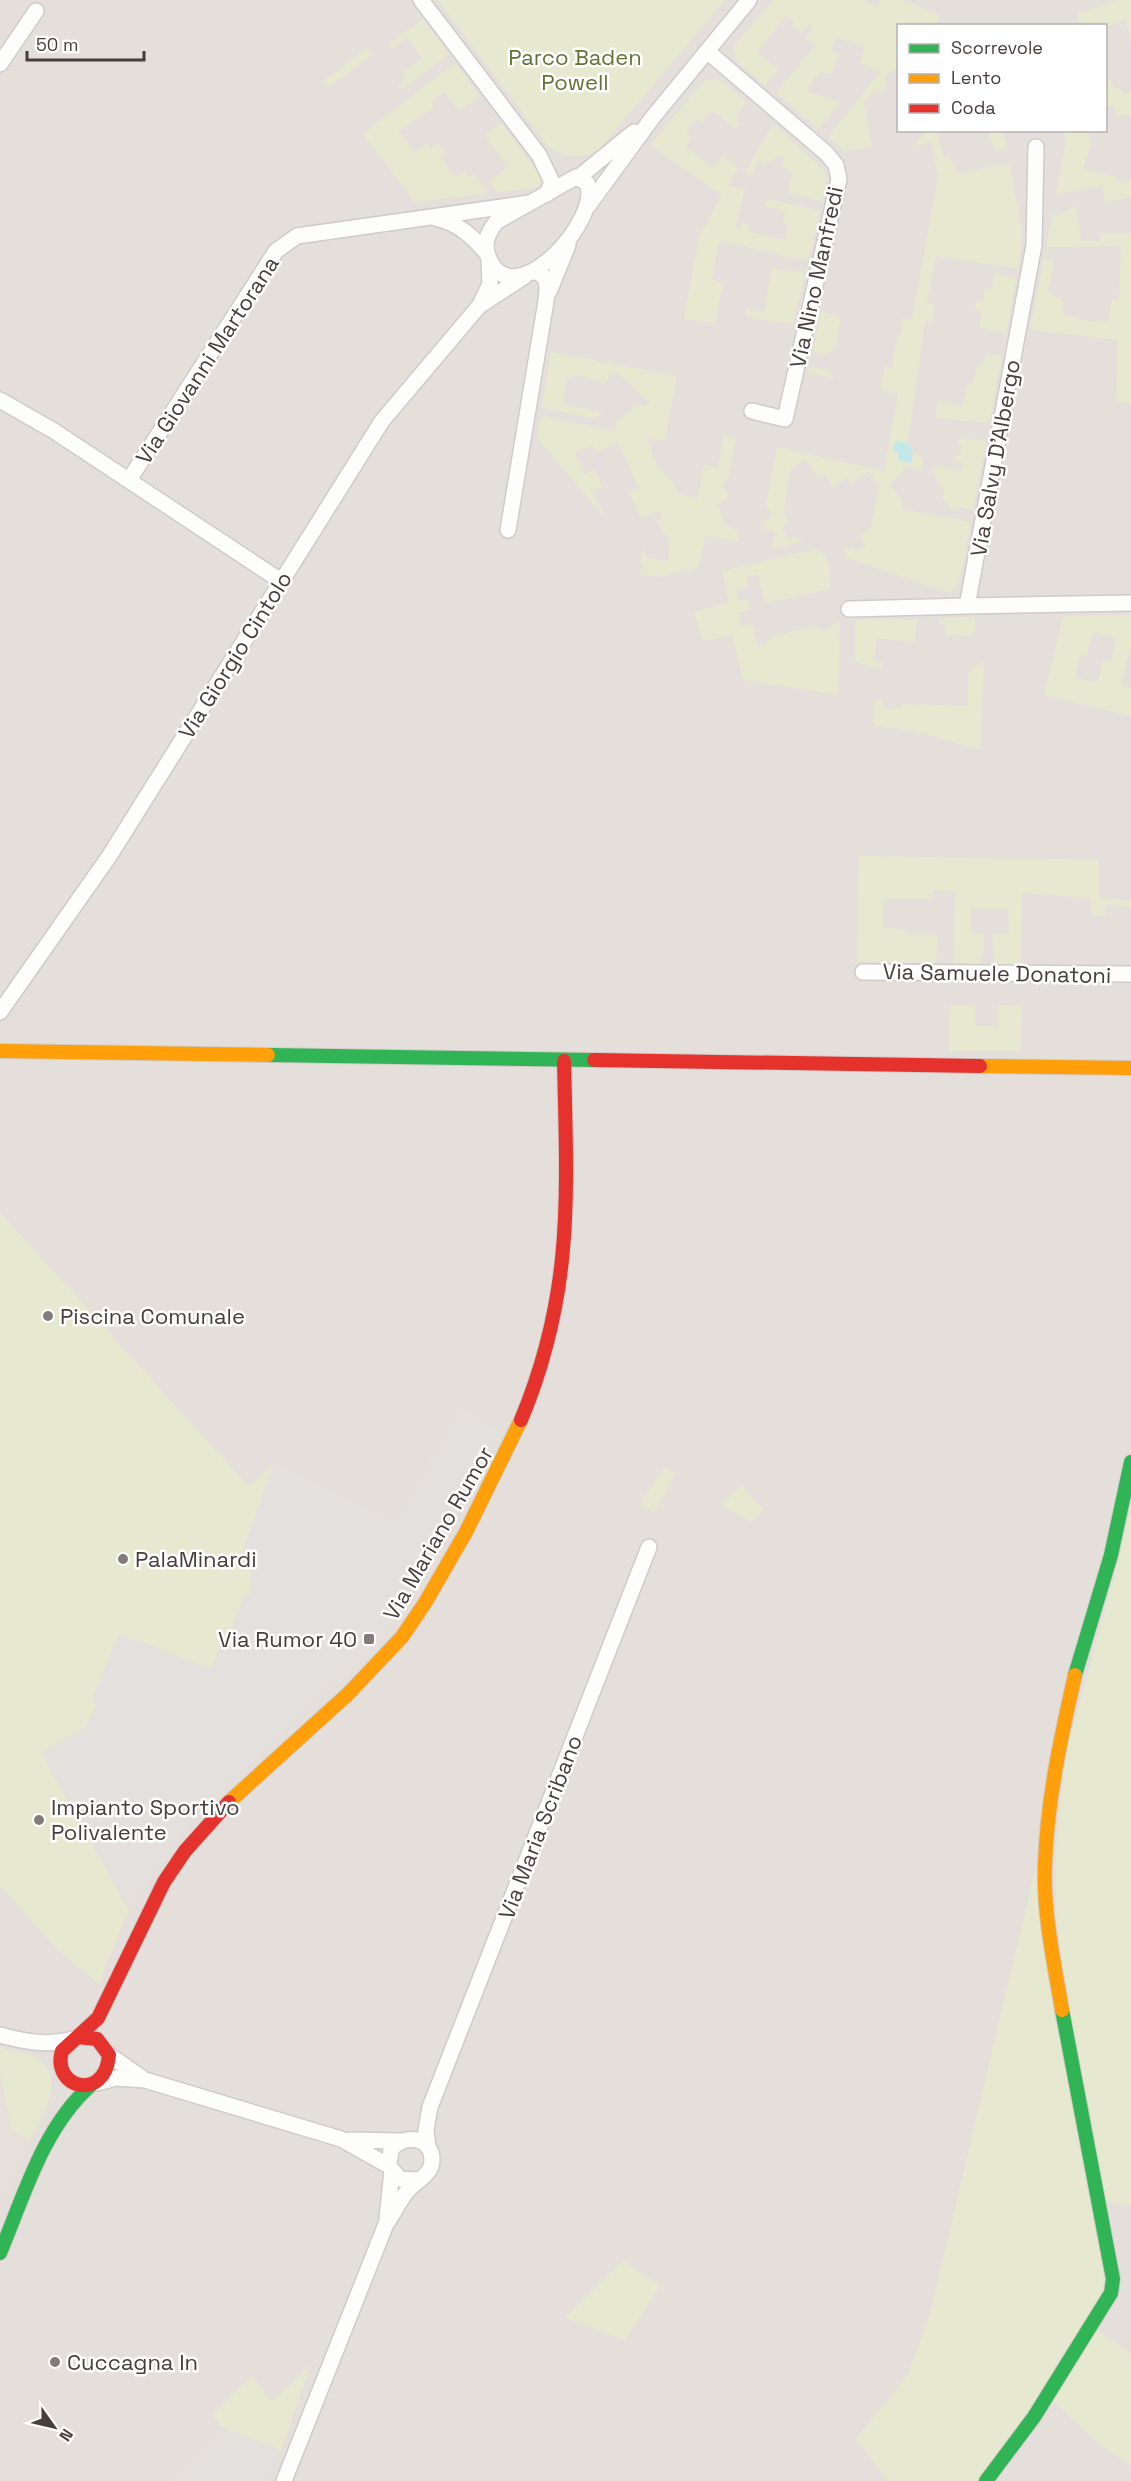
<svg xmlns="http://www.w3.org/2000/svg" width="1131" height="2481" viewBox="0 0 1131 2481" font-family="'Space Grotesk',sans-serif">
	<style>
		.residential { fill: #e5dfdc; fill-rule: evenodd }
		.education { fill: #e7dfda }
		.green { fill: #e7e8d0; fill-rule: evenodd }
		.parking { fill: #e3e0de }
		.water { fill: #c3e8ea }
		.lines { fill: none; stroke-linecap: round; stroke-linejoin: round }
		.street-casing { stroke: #cecbc9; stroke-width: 18 }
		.fast-casing { stroke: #d2cbc6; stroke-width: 16 }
		.slow-casing { stroke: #d2cbc6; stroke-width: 16 }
		.jam-casing { stroke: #d2cbc6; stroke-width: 16 }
		.street { stroke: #fdfdfc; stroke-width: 15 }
		.fast { stroke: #30b455; stroke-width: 14 }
		.slow { stroke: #ff9f0a; stroke-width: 14 }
		.jam { stroke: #e5322d; stroke-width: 14 }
		.poi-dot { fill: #837b79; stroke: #fff; stroke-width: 2 }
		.labels { text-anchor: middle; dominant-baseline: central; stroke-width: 5; stroke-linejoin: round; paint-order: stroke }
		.park-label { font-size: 22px; fill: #617333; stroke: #fff }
		.street-label { font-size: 22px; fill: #473d3a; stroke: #fff }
		.poi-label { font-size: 22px; fill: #473d3a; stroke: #fff; text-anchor: start }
	</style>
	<rect width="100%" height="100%" fill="#f2efed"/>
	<path class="residential" d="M 0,0 L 1131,0 L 1131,2481 L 0,2481 ZM 898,26 L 1106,26 L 1106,130 L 898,130 Z"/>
	<path class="education" d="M 0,2048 L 36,2058 L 47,2068 L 53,2089 L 0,2210 Z"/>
	<path class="green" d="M 438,0 L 725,0 L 600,148 C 580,160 565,159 547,145 Z
		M 773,0 L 863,0 L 877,8 L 881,0 L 904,0 L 940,15 L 936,24 L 898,26 L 898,70 L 885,74 L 886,88 L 871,94 L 864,103 L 872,147 L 845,151 L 828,137 L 880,72 L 859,63 L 865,48 L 837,37 L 832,50 L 839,53 L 831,74 L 821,71 L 818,78 L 814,76 L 808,91 L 840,103 L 819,129 L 776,93 L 815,46 L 805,37 L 813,28 L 809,24 L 801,33 L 791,25 L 794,22 L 786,16 L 757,52 L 778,69 L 765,85 L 736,60 L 733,47 Z
		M 1121,0 L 1131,0 L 1131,42 L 1125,19 L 1106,27 L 1079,25 L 1077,13 Z
		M 423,19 L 449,54 L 404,88 L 396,87 L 406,79 L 402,74 L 422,59 L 407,37 L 391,49 L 388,45 Z
		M 367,48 L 372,55 L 328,88 L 324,81 Z
		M 455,63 L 480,96 L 459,111 L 445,92 L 431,102 L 434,107 L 398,131 L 415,152 L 427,144 L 431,149 L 438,143 L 445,152 L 440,157 L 456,177 L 465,172 L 469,178 L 474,174 L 489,193 L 415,202 L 363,134 Z
		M 713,79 L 721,80 L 747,102 L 735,116 L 739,124 L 735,129 L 713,110 L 702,122 L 697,118 L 686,132 L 692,137 L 685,146 L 713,168 L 723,156 L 738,169 L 728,186 L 745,189 L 735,228 L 740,229 L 742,223 L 749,225 L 749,232 L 785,240 L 788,225 L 783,222 L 785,211 L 765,206 L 767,199 L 820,211 L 808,261 L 719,241 L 712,280 L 723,283 L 715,323 L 684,319 L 699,237 L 722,195 L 650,145 L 704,81 Z
		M 1110,79 L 1114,89 L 1120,88 L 1122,94 L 1131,92 L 1131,114 L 1116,116 L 1114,105 L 1106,107 L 1106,80 Z
		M 501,123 L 540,175 L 540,184 L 535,188 L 498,192 L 489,182 L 508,167 L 485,135 Z
		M 773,124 L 824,170 L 827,179 L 822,201 L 788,193 L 792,173 L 782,166 L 784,158 L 778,157 L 765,165 L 759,160 L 751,176 L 745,173 Z
		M 926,131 L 936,131 L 944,157 L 950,156 L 957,174 L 1009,163 L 1022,230 L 1018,269 L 936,256 L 927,302 L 934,305 L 932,321 L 925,321 L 908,443 L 913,452 L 924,459 L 923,470 L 901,466 L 905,471 L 890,484 L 902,501 L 902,509 L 971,522 L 959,584 L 950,593 L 844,557 L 845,548 L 853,548 L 856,551 L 866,545 L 860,536 L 871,528 L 879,485 L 869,471 L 851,483 L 846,478 L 833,487 L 825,474 L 819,478 L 805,459 L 790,470 L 784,512 L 790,522 L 782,528 L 790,540 L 794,537 L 803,541 L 772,549 L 775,532 L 761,528 L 763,523 L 772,515 L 766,505 L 777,447 L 884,471 L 898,394 L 880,390 L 885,366 L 892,367 L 895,345 L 903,326 L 901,319 L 912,320 L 938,177 L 931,142 L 913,146 Z
		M 988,131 L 1003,131 L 1007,149 L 995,151 Z
		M 1063,131 L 1088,131 L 1091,143 L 1083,169 L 1114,176 L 1118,183 L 1131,181 L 1131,197 L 1105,202 L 1102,186 L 1056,194 L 1066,141 Z
		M 1076,206 L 1081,241 L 1099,241 L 1099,233 L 1131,233 L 1131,403 L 1116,402 L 1118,340 L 1030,330 L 1044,259 L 1054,261 L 1048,291 L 1063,301 L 1063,314 L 1090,322 L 1101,320 L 1108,322 L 1112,299 L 1119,299 L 1121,246 L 1046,247 L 1052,215 L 1059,215 Z
		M 772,268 L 805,273 L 793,324 L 750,318 L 745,314 L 745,309 L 764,312 Z
		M 994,273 L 1016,278 L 1006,334 L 979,328 L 982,312 L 975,310 L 976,301 L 983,302 L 985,288 L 992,289 Z
		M 821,312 L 841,317 L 835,348 L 826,354 L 813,351 Z
		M 551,352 L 677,376 L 665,441 L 647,438 L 659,471 L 667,474 L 678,493 L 698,499 L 704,465 L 718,468 L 724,435 L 736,438 L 728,479 L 722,485 L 729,494 L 728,498 L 717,506 L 723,516 L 722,524 L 740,531 L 738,542 L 705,536 L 699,567 L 658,577 L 639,574 L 643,565 L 640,561 L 643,549 L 649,559 L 668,561 L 670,543 L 656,520 L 662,518 L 659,511 L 641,518 L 629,492 L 639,488 L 618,442 L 597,451 L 593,445 L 575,453 L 585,474 L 595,470 L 602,487 L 593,492 L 607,520 L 537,438 L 541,416 L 616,431 L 616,422 L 637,406 L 644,406 L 650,402 L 618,373 L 611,374 L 604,384 C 576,373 562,366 564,405 L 602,412 L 595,418 L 542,408 Z
		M 986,354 L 1002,356 L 989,423 L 935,418 L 938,401 L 962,406 L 967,386 L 973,382 L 977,366 L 983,362 Z
		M 810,366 L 827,370 L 835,379 L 808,373 Z
		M 959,438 L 986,441 L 973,510 L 958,507 L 952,510 L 942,499 L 945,490 C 938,483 933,476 935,466 L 962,471 L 964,464 L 954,461 L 955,455 L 960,456 L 962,445 L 957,443 Z
		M 817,549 C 832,558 830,573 830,589 L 765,603 L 758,574 L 746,577 L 748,587 L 736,590 L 738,601 L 748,599 L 750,610 L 739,613 L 741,626 L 752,624 L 758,646 L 765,645 L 771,637 L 816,626 L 824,631 L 840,620 L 838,695 L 743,680 L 732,635 L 703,641 L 694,612 L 729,602 L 722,571 Z
		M 1131,615 L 1131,642 L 1121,685 L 1131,688 L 1131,716 L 1044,695 L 1063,616 ZM 1093,632 L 1116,638 L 1111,662 L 1103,660 L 1098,682 L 1075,678 L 1080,655 L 1087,656 Z
		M 975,617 L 975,631 L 969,636 L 945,635 L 946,625 L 939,624 L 939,618 Z
		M 917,619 L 915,642 L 877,638 L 874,661 L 883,663 L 882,669 L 855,662 L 855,620 Z
		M 984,660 L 980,750 L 925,734 L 874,725 L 874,700 L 882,700 L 883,709 L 902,708 L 902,704 L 968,706 L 968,674 Z
		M 859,856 L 1099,860 L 1099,898 L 1131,901 L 1131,908 L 1106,904 L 1105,916 L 1091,915 L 1091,898 L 1022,893 L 1020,965 L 995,964 L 992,934 L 1009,934 L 1008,909 L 971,909 L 971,933 L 984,934 L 984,950 L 979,964 L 954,963 L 955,892 L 933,890 L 932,899 L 883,899 L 883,928 L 905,929 L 906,934 L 938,935 L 936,963 L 857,961 Z
		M 950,1005 L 975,1005 L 975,1026 L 998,1026 L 998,1005 L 1022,1006 L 1020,1051 L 949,1051 Z
		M 0,1212 L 249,1487 L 274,1463 L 243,1551 L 330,1598 L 244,1597 L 226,1644 L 220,1648 L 211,1669 L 119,1634 L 212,1752 L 41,1753 L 129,1910 L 105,1967 L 100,1985 L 58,1950 L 0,1886 Z
		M 665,1467 L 676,1474 L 654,1512 L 639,1504 Z
		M 741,1485 L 764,1510 L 750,1522 L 722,1505 Z
		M 1131,1504 L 1131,2206 L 1104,2201 L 1072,2034 L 1056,1913 L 1056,1847 L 1066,1753 L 1119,1559 Z
		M 1036,1866 L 1106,2285 L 1061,2366 L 977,2481 L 888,2481 L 856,2439 L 907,2376 L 929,2318 Z
		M 0,2048 C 11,2051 26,2053 36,2058 C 69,2076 41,2117 30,2141 L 12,2129 L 0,2073 Z
		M 623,2261 L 660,2286 L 625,2340 L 565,2318 Z
		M 1097,2330 L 1131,2353 L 1131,2465 L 1098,2443 L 1053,2401 Z
		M 311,2365 L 281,2450 L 224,2428 L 212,2415 L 252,2376 L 272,2402 Z"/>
	<path class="parking" d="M 459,1408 L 501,1432 L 405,1609 L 380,1641 L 228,1782 L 175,1840 L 129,1910 L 41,1753 L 86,1727 L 96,1706 L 92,1699 L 119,1634 L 211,1669 L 220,1648 L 226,1644 L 244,1597 L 251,1592 L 250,1567 L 243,1550 L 274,1463 L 396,1522 Z
		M 224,2428 L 281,2450 L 268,2481 L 171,2481 Z"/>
	<path class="water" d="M 895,441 L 908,443 L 913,452 L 911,463 L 899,461 L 898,453 L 893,450 Z"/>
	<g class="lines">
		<g class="street-casing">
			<path id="street" d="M 421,0 L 539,155 L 552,182 L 547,194
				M 707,51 L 826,153 L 836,165 L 839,179 L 785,419 L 752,411
				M 0,64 L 36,11
				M 1036,147 L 1034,245 L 967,606 L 1131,603
				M 576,177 L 587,183 C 603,219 511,320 488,256 C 483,243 488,232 496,222 Z
				M 579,177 L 634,132
				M 588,206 L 653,117 L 749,0
				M 435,218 C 458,223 473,236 487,254
				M 549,292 L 568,245
				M 482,304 L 525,276
				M 0,400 L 54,431 L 281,581
				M 129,480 L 276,251 L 297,236 L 529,203
				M 508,530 L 546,301 C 547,287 550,275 534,272
				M 849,609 L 967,606
				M 863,972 L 1131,974
				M 0,1012 L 110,855 L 382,421 L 480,305 L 490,284 L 489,258
				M 0,2035 C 25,2042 48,2046 73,2039
				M 109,2055 L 142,2078
				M 97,2083 L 116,2078 L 145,2080 L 341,2139 L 389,2166
				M 350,2140 L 400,2141
				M 428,2147 L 426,2130 L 430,2107 L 649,1547
				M 387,2218 L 392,2171
				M 284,2481 L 386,2224 C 394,2213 400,2199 409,2189 C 415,2183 422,2179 427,2173 C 430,2170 432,2165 432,2160 C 432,2136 404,2134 391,2149 L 389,2166 L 400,2179 L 418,2180"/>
		</g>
		<g class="fast-casing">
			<path id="fast" d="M 268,1055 L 594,1060
				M 1075,1675 L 1111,1555 L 1131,1462
				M 0,2253 C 24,2196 43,2128 90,2086
				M 986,2481 L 1034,2417 L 1111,2293 L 1113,2279 L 1062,2010"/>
		</g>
		<g class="slow-casing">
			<path id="slow" d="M 0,1051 L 268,1055
				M 980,1066 L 1131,1068
				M 229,1802 L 348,1694 L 402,1637 L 425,1603 L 466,1532 L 521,1420
				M 1062,2010 C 1054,1962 1043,1913 1045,1865 C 1047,1800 1061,1737 1075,1675"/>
		</g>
		<g class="jam-casing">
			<path id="jam" d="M 594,1060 L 980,1066
				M 521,1420 C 574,1293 567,1194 564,1061
				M 78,2037 L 97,2039 L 109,2055 C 105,2103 51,2088 62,2051 L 98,2018 L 164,1882 L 185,1851 L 229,1802"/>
		</g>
		<use href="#street" class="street"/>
		<use href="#fast" class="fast"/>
		<use href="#slow" class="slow"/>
		<use href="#jam" class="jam"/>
	</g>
	<g class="poi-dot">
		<circle cx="48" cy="1316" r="6"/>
		<circle cx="123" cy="1559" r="6"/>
		<rect x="363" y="1633" width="12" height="12" rx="3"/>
		<circle cx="39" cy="1820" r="6"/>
		<circle cx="55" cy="2362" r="6"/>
	</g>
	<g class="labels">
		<g class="park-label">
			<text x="575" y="57">Parco Baden<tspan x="575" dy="25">Powell</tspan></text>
		</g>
		<g class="street-label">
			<text transform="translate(816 277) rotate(-78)">Via Nino Manfredi</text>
			<text transform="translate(207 360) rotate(-57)">Via Giovanni Martorana</text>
			<text transform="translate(995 458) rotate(-80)">Via Salvy D'Albergo</text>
			<text transform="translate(235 655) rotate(-58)">Via Giorgio Cintolo</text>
			<text transform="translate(997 973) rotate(1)">Via Samuele Donatoni</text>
			<text transform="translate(438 1533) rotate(-60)">Via Mariano Rumor</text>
			<text transform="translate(540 1827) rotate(-69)">Via Maria Scribano</text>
		</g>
		<g class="poi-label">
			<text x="60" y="1316">Piscina Comunale</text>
			<text x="135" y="1559">PalaMinardi</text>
			<text x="357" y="1639" text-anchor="end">Via Rumor 40</text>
			<text x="51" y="1807">Impianto Sportivo<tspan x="51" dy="25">Polivalente</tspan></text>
			<text x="67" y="2362">Cuccagna In</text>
		</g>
	</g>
	<rect x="897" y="24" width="210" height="108" fill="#ffffff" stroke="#b5b1b0" stroke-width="1.5"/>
	<rect x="909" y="44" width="30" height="9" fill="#30b455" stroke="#b5b1b0" stroke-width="1.5"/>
	<text x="951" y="54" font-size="18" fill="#473d3a">Scorrevole</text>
	<rect x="909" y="74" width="30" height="9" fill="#ff9f0a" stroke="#b5b1b0" stroke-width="1.5"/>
	<text x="951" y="84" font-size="18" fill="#473d3a">Lento</text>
	<rect x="909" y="104" width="30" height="9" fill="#e5322d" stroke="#b5b1b0" stroke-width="1.5"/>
	<text x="951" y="114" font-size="18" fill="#473d3a">Coda</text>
	<g transform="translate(54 2427) rotate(124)" stroke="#ffffff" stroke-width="4.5" paint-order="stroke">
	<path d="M0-4.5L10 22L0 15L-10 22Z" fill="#473d3a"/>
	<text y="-9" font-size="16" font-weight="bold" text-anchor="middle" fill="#473d3a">N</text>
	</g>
	<path d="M27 51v9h117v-9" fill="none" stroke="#473d3a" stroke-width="3"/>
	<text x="36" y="51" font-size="18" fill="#473d3a" stroke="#ffffff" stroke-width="4.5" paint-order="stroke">50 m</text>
</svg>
